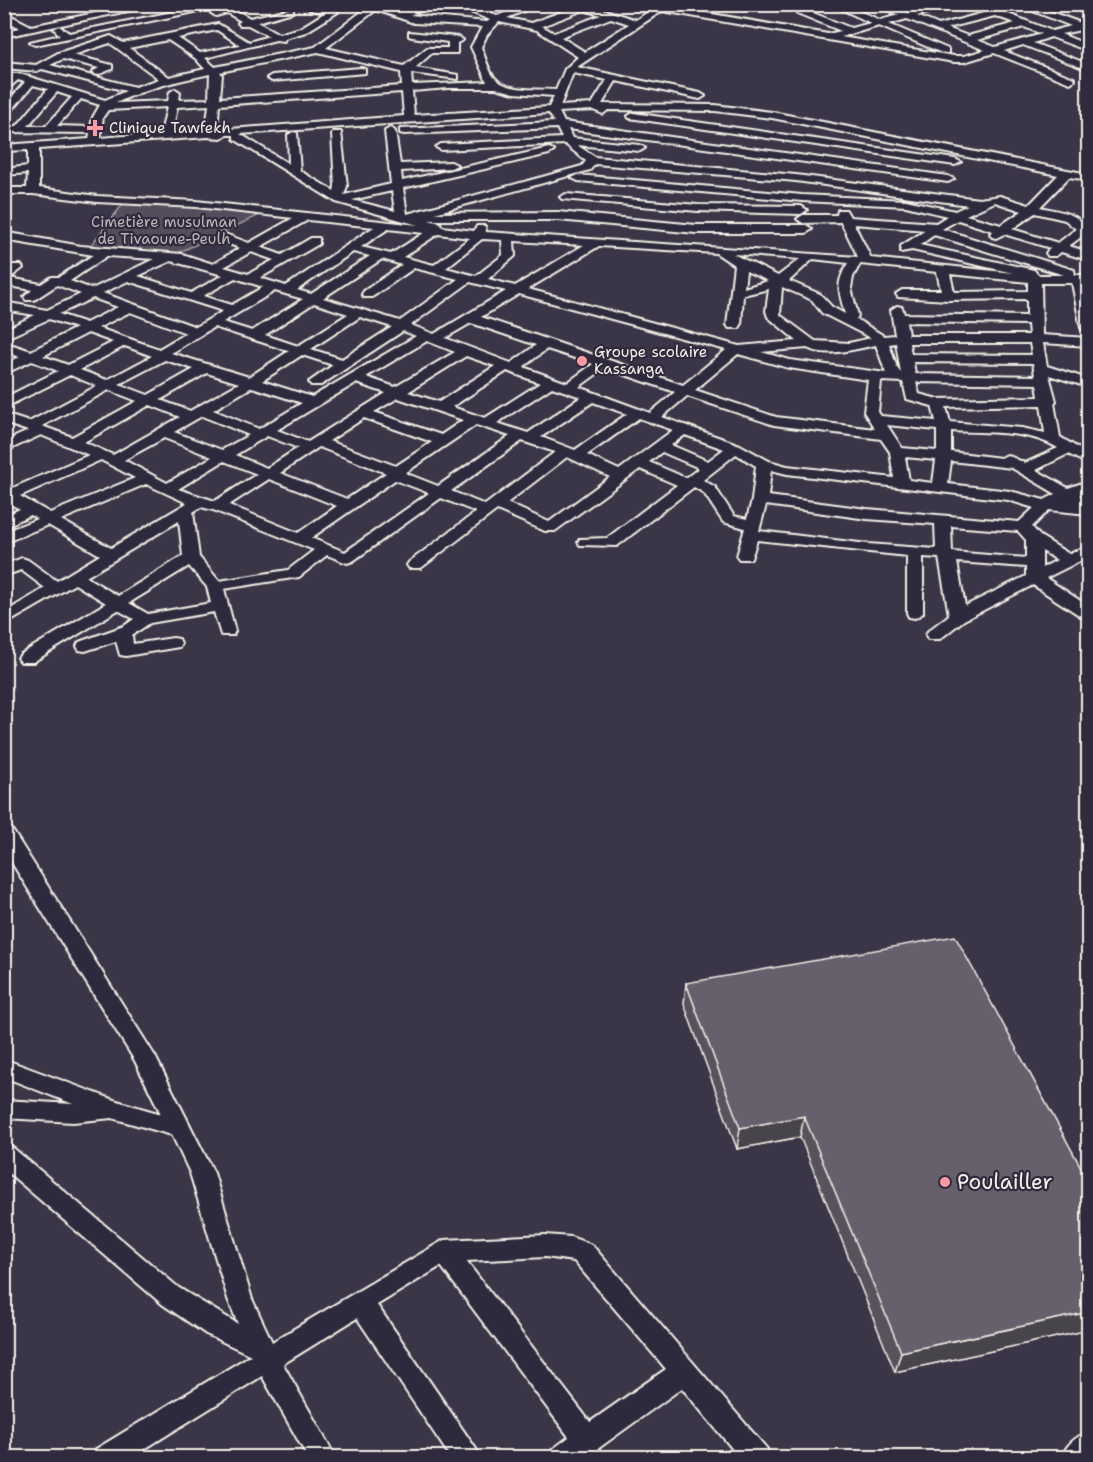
<svg xmlns="http://www.w3.org/2000/svg" width="1093" height="1462" viewBox="0 0 1093 1462" font-family="'Shantell Sans',sans-serif">
	<style>
		.green { fill: #534e5c; stroke: #a4a0a2; stroke-width: 1.5 }
		.lines { fill: none; stroke-linecap: round; stroke-linejoin: round }
		.minor-casing { stroke: #f4f1e8; stroke-width: 4 }
		.minor { fill: #2f2a3d; fill-rule: evenodd }
		.wall { fill: #57535d; stroke: #f4f1e8; stroke-width: 1.5 }
		.shaded-wall { fill: #47444c; stroke: #f4f1e8; stroke-width: 1.5 }
		.building { fill: #65616c; stroke: #f4f1e8; stroke-width: 1.5 }
		.poi-dot { fill: #ff9aa2; stroke: #2f2a3d; stroke-width: 2 }
		.labels { text-anchor: middle; dominant-baseline: central; stroke-width: 4.5; stroke-linejoin: round; paint-order: stroke }
		.far-poi-label { font-size: 15px; fill: #f4f1e8; stroke: #2f2a3d; text-anchor: start }
		.far-park-label { font-size: 15px; fill: #bcb8b7; stroke: #2f2a3d }
		.near-poi-label { font-size: 21px; fill: #f4f1e8; stroke: #2f2a3d; text-anchor: start }
	</style>
	<rect width="100%" height="100%" fill="#3b3647"/>
	<filter id="ink" filterUnits="userSpaceOnUse"><feTurbulence type="fractalNoise" baseFrequency=".0167" numOctaves="2"/><feDisplacementMap in="SourceGraphic" scale="12" xChannelSelector="R" yChannelSelector="G"/><feConvolveMatrix kernelMatrix="1 2 1 2 8 2 1 2 1" color-interpolation-filters="sRGB"/></filter>
	<g filter="url(#ink)">
		<path class="green" d="M 123,204 L 192,207 L 260,215 L 171,256 L 87,250 Z"/>
		<g class="lines">
			<g class="minor-casing">
				<path id="minor" d="M 140,4 L 161,4 L 4,37 L 4,31 L 20,28 L 4,19 L 4,12 L 31,26 Z
					M 212,4 L 233,4 L 35,45 L 30,42 L 60,35 L 54,29 L 59,26 L 69,33 Z
					M 242,4 L 260,4 L 237,11 L 250,18 L 293,8 L 293,12 L 257,22 L 279,34 L 300,28 L 326,12 L 314,11 L 298,4 L 336,4 L 331,8 L 338,12 L 306,32 L 285,38 L 284,41 L 276,40 L 205,58 L 215,67 L 315,47 L 368,7 L 365,4 L 385,4 L 384,6 C 409,15 414,4 439,4 L 410,15 L 487,22 L 490,20 L 451,4 L 465,4 L 497,16 L 527,4 L 541,4 L 507,18 L 531,23 L 575,7 L 571,4 L 593,4 L 593,6 L 636,20 L 648,12 L 628,4 L 643,4 L 654,8 L 657,4 L 666,4 L 666,6 L 828,34 L 841,31 L 797,13 L 797,9 L 803,9 L 851,28 L 871,23 L 830,4 L 843,4 L 880,20 L 899,15 L 874,4 L 887,4 L 908,13 L 940,4 L 956,4 L 917,16 L 939,25 L 987,12 L 969,4 L 983,4 L 1052,31 L 1071,26 L 1015,4 L 1029,4 L 1081,23 L 1088,21 L 1086,29 L 1061,34 L 1088,45 L 1088,51 L 1051,37 L 1033,43 L 1088,64 L 1088,70 L 1023,45 L 1004,51 L 1074,78 L 1075,80 L 1070,83 L 994,53 L 964,62 L 954,62 L 662,11 L 577,67 L 700,93 L 705,96 L 700,99 L 616,81 L 602,104 L 715,105 L 772,112 L 1088,174 L 1088,180 L 1069,177 L 1040,207 C 1062,212 1088,214 1088,239 L 1081,237 L 1069,246 L 1088,252 L 1088,260 L 1061,252 L 1056,256 L 1048,256 L 1046,253 L 1050,248 L 1004,234 L 996,238 L 992,237 L 990,234 L 993,231 L 958,220 L 942,229 L 1074,270 L 1075,275 L 1088,275 L 1088,283 L 1084,283 L 1088,302 L 1088,332 L 1081,328 L 1072,283 L 1041,283 L 1042,335 L 1088,338 L 1088,346 L 1043,343 L 1047,366 L 1088,379 L 1088,387 L 1049,375 L 1056,401 L 1054,403 L 1060,437 L 1088,454 L 1088,464 L 1068,454 L 1036,470 L 1068,488 L 1088,481 L 1088,490 L 1079,495 L 1088,500 L 1088,514 L 1049,510 L 1032,527 L 1040,536 L 1069,554 L 1088,546 L 1088,557 L 1046,578 L 1088,606 L 1088,618 L 1082,617 L 1033,585 L 964,620 L 940,639 L 928,639 L 926,635 L 928,631 L 949,615 L 939,558 L 923,557 L 923,613 L 915,618 L 909,617 L 907,613 L 907,556 L 757,540 L 751,559 L 739,559 L 737,556 L 745,528 L 723,522 L 704,493 L 694,487 L 617,546 L 580,545 L 578,542 L 580,539 L 607,538 L 677,485 L 640,469 L 555,531 L 545,531 L 497,510 L 421,568 L 409,568 L 407,565 L 409,562 L 476,512 L 441,498 L 353,561 L 347,563 L 327,555 L 299,577 L 224,589 L 235,631 L 233,635 L 221,635 L 214,612 L 150,623 L 132,635 L 133,644 L 173,638 L 179,639 L 181,643 L 179,647 L 126,656 L 120,655 L 116,641 L 85,651 L 79,650 L 77,646 L 79,642 L 124,626 L 134,619 L 118,610 L 33,662 L 21,662 L 18,658 L 21,654 L 106,603 L 75,584 L 4,625 L 4,613 L 45,588 L 21,570 L 4,576 L 4,565 L 22,558 L 28,560 L 57,581 L 100,555 L 48,525 L 4,543 L 4,532 L 37,519 L 31,515 L 4,527 L 4,516 L 20,509 L 4,501 L 4,489 L 8,490 L 89,455 L 41,435 L 4,452 L 4,442 L 28,431 L 4,423 L 4,414 L 29,422 L 97,386 L 70,375 L 4,408 L 4,398 L 58,371 L 32,361 L 4,374 L 4,364 L 20,357 L 4,351 L 4,342 L 31,351 L 76,328 L 49,319 L 4,339 L 4,330 L 35,315 L 4,310 L 4,302 L 47,310 L 81,294 L 57,285 L 34,300 L 26,300 L 24,297 L 32,290 L 4,285 L 4,271 L 13,265 L 21,265 L 23,268 L 10,278 L 41,284 L 52,277 L 59,277 L 93,255 L 4,240 L 4,232 L 81,246 L 182,254 L 213,264 L 240,248 L 217,240 L 217,234 L 225,234 L 249,243 L 293,218 L 196,207 L 97,202 L 33,194 L 4,194 L 4,188 L 27,188 L 28,173 L 4,175 L 4,169 L 28,166 L 28,150 L 4,151 L 4,145 L 89,139 L 90,133 L 4,132 L 4,126 L 17,126 L 48,89 L 33,85 L 8,115 L 4,116 L 4,106 L 25,82 L 18,80 L 4,92 L 4,82 L 12,74 L 20,74 L 105,100 L 126,91 L 42,69 L 37,71 L 4,68 L 4,62 L 36,65 L 58,53 L 111,36 L 123,43 L 218,24 L 249,42 L 269,36 L 248,25 L 240,25 L 238,23 L 241,21 L 227,13 L 216,16 L 211,13 ZM 376,10 L 414,23 L 482,27 L 471,47 L 487,82 L 412,85 L 411,73 L 458,79 L 458,75 L 415,68 L 432,53 L 457,53 L 457,43 L 463,40 L 458,37 L 409,32 L 409,36 L 412,37 L 448,42 L 448,48 L 427,48 L 404,66 L 326,48 ZM 584,10 L 601,15 L 554,33 L 542,26 ZM 995,16 L 1015,23 L 968,36 L 947,28 ZM 611,18 L 629,24 L 585,52 L 561,37 ZM 907,19 L 985,50 L 964,56 L 954,56 L 841,37 L 879,26 L 942,53 L 948,53 L 948,49 L 889,24 ZM 499,22 L 537,30 L 578,57 L 565,69 L 556,90 C 539,89 507,92 495,78 C 488,71 485,56 481,47 L 487,35 ZM 1024,27 L 1042,34 L 995,47 L 977,40 ZM 217,30 L 240,45 L 200,53 L 178,38 ZM 168,40 L 195,58 L 205,69 L 169,77 L 129,48 ZM 110,43 L 159,79 L 135,87 L 50,65 L 63,59 L 99,68 L 92,72 L 97,75 L 112,69 L 112,65 L 73,55 ZM 318,52 L 401,72 L 402,86 L 220,98 L 222,75 L 220,72 ZM 573,73 L 607,80 L 592,104 L 560,106 ZM 210,74 L 209,99 L 179,100 L 180,92 L 175,89 L 170,92 L 168,101 L 116,103 C 146,88 177,81 210,74 ZM 448,88 L 496,88 L 514,93 L 554,96 L 549,107 L 414,115 L 412,91 ZM 57,92 L 72,97 L 46,126 L 28,126 ZM 402,92 L 404,116 L 217,130 L 219,105 ZM 81,99 L 100,105 L 93,117 L 91,127 L 57,126 ZM 209,105 L 206,130 L 172,133 L 177,107 ZM 167,107 L 161,133 L 100,138 L 103,117 L 108,110 ZM 593,110 L 603,114 L 608,110 L 715,111 L 772,118 L 1058,175 L 1029,205 L 1000,196 L 979,199 L 796,175 L 595,157 L 577,145 L 640,151 L 645,148 L 640,145 L 572,138 L 568,129 L 948,182 L 954,179 L 948,176 L 564,122 L 559,112 ZM 549,113 L 554,122 L 400,129 L 400,133 L 404,134 L 557,128 L 562,138 L 441,144 L 436,147 L 441,150 L 565,144 L 586,161 L 582,166 L 407,214 L 403,188 L 549,154 L 554,151 L 549,148 L 402,181 L 401,171 L 451,168 L 457,165 L 451,162 L 400,164 L 395,131 L 390,128 L 385,131 L 391,184 L 344,195 L 347,186 L 341,132 L 333,132 L 332,134 L 335,186 L 334,191 L 300,171 L 297,133 L 293,132 L 288,135 L 289,164 L 240,134 ZM 226,135 L 234,135 L 234,139 L 336,202 L 418,225 L 196,201 L 97,196 L 39,188 L 39,149 L 208,137 L 221,138 ZM 595,164 L 796,181 L 968,205 L 955,211 L 906,200 L 802,195 L 578,175 L 572,178 L 578,181 L 802,201 L 906,206 L 947,216 L 936,223 L 850,217 L 846,210 L 838,210 L 837,215 L 803,215 L 797,219 L 803,223 L 841,222 L 858,257 L 486,232 L 485,226 L 477,226 L 474,231 L 442,227 L 440,223 L 429,220 L 558,220 L 696,233 L 806,233 L 812,229 L 806,225 L 696,225 L 558,212 L 435,213 L 590,170 ZM 392,191 L 395,211 L 352,200 ZM 995,202 L 1022,211 L 1001,225 L 966,215 ZM 1035,213 L 1065,220 L 1076,229 L 1058,243 L 1012,229 ZM 308,220 L 374,227 L 286,286 L 260,278 L 319,244 L 319,238 L 311,238 L 282,255 L 260,247 ZM 854,224 L 926,230 L 901,246 L 901,252 L 912,250 L 1013,273 L 871,258 ZM 388,229 L 424,233 L 391,254 L 361,247 ZM 438,234 L 470,238 L 434,265 L 403,257 ZM 934,235 L 1064,275 L 1038,275 L 1034,270 L 920,245 ZM 482,239 L 502,240 L 503,255 L 476,276 L 446,268 ZM 514,241 L 584,245 L 515,286 L 488,279 L 515,256 ZM 599,246 L 716,253 L 734,265 L 727,325 L 729,328 L 739,328 L 741,325 L 743,295 L 769,289 L 766,311 L 768,317 L 797,341 L 739,346 L 528,289 ZM 251,252 L 274,260 L 248,274 L 224,267 ZM 353,252 L 370,256 L 311,294 L 297,290 ZM 733,254 L 800,259 L 778,276 ZM 107,256 L 154,259 L 92,289 L 70,281 ZM 382,259 L 402,265 L 364,291 L 362,294 L 364,297 L 372,297 L 414,268 L 458,279 L 400,321 L 323,298 ZM 813,259 L 848,263 C 835,285 839,291 845,314 L 832,307 L 820,294 L 789,281 ZM 171,261 L 223,275 L 191,293 L 138,276 ZM 860,264 L 937,272 L 941,290 L 902,290 L 896,294 L 898,297 L 948,300 L 1027,299 L 1027,316 L 904,314 L 902,307 L 897,306 L 891,310 L 895,335 L 884,336 L 856,319 L 858,316 L 851,288 L 853,277 ZM 746,271 L 768,281 L 744,288 ZM 950,274 L 1028,282 L 1028,291 L 954,292 ZM 235,278 L 263,287 L 232,305 L 203,296 ZM 128,281 L 223,311 L 196,327 L 103,293 ZM 470,282 L 506,291 L 434,334 L 411,325 ZM 782,287 L 812,300 L 822,313 L 871,338 L 849,343 L 815,341 L 780,315 ZM 275,291 L 303,299 L 252,331 L 223,322 ZM 519,294 L 726,350 L 683,385 L 481,317 ZM 93,298 L 118,307 L 86,323 L 59,314 ZM 314,303 L 348,314 L 298,346 L 265,335 ZM 130,312 L 186,333 L 159,349 L 98,328 ZM 360,317 L 392,327 L 342,359 L 311,349 ZM 906,322 L 1028,324 L 1029,335 L 908,335 ZM 471,323 L 536,345 L 511,363 L 445,338 ZM 214,327 L 289,351 L 249,377 L 171,353 ZM 403,331 L 416,336 L 312,397 L 262,381 L 302,355 L 333,365 L 309,382 L 311,385 L 321,385 ZM 88,333 L 113,342 L 68,365 L 43,356 ZM 427,341 L 455,352 L 395,387 L 366,377 ZM 896,343 L 901,373 L 897,368 L 889,344 ZM 909,343 L 1030,343 L 1032,355 L 911,354 ZM 876,345 L 886,373 L 790,360 L 761,352 L 807,348 C 826,358 856,349 876,345 ZM 125,346 L 152,356 L 107,380 L 80,370 ZM 547,349 L 593,364 L 567,383 L 523,367 ZM 738,354 L 789,368 L 868,380 L 864,412 L 875,429 L 776,417 L 695,390 ZM 466,356 L 495,366 L 439,402 L 408,392 ZM 165,360 L 194,369 L 148,395 L 119,384 ZM 913,362 L 1033,363 L 1035,376 L 915,374 ZM 605,368 L 675,392 L 650,413 L 579,387 ZM 507,371 L 540,383 L 485,418 L 452,407 ZM 207,373 L 239,383 L 190,411 L 160,400 ZM 881,381 L 903,382 L 907,399 L 932,406 L 936,421 L 881,416 L 878,412 ZM 916,382 L 1037,384 L 1039,397 L 938,399 L 919,394 ZM 356,383 L 386,393 L 308,442 L 277,430 ZM 252,387 L 302,403 L 259,429 L 213,410 ZM 552,387 L 581,397 L 528,433 L 497,423 ZM 109,390 L 137,401 L 72,437 L 42,426 ZM 687,396 L 774,425 L 881,439 L 890,452 L 894,478 L 787,466 L 769,461 L 740,445 L 662,417 ZM 398,398 L 463,420 L 441,435 L 374,412 ZM 593,402 L 627,414 L 575,450 L 541,437 ZM 150,405 L 180,417 L 113,455 L 84,442 ZM 1041,405 L 1045,433 L 1022,428 L 950,422 L 946,407 ZM 202,416 L 249,435 L 222,450 L 174,432 ZM 364,418 L 432,442 L 396,466 L 329,441 ZM 639,418 L 673,430 L 619,470 L 587,455 ZM 476,425 L 510,436 L 438,486 L 405,473 ZM 887,425 L 937,430 L 937,451 L 902,448 ZM 951,431 C 985,433 1028,430 1058,448 L 1025,463 L 1007,455 L 1001,458 L 951,452 ZM 685,435 L 724,449 L 708,461 L 671,445 ZM 267,436 L 298,448 L 267,468 L 235,455 ZM 164,438 L 212,457 L 167,483 L 124,460 ZM 522,441 L 555,452 L 485,505 L 451,491 ZM 319,447 L 386,473 L 347,499 L 280,473 ZM 662,452 L 699,468 L 686,478 L 649,462 ZM 736,454 L 756,466 L 752,500 L 747,519 L 734,516 L 715,487 L 703,480 ZM 567,457 L 610,477 L 549,522 L 507,503 ZM 905,457 L 936,460 L 933,483 L 909,480 ZM 101,460 L 135,478 L 50,513 L 20,496 ZM 224,461 L 257,474 L 215,501 L 178,489 ZM 951,461 L 1012,468 L 1056,494 L 1044,500 L 1010,491 L 948,484 ZM 771,470 L 787,474 L 1008,500 L 1034,508 L 1019,522 L 867,509 L 768,496 ZM 269,479 L 337,506 L 298,533 L 229,505 ZM 395,480 L 429,493 L 345,552 L 311,538 ZM 146,484 L 187,503 L 111,548 L 61,520 ZM 766,505 L 867,519 L 935,524 L 936,549 L 868,544 L 759,531 ZM 201,507 L 213,510 L 314,550 L 288,570 L 219,581 L 199,557 L 193,512 ZM 179,521 L 183,556 L 118,596 L 86,577 ZM 951,526 L 1018,531 L 1026,540 L 1026,558 L 952,552 ZM 1042,551 L 1057,560 L 1042,568 ZM 957,562 L 1026,567 L 1026,576 L 965,606 ZM 189,566 L 207,587 L 211,603 L 148,614 L 129,603 Z
					M 1064,4 L 1077,4 L 1088,9 L 1088,15 Z
					M 361,68 L 365,69 L 365,73 L 272,81 L 267,78 L 272,75 Z
					M 633,113 L 955,159 L 961,162 L 955,165 L 629,118 L 628,116 Z
					M 566,194 L 698,205 L 801,206 L 807,210 L 801,214 L 698,211 L 562,199 L 560,197 Z
					M 4,826 L 11,828 L 155,1056 L 214,1173 L 252,1299 L 272,1342 L 444,1240 L 545,1235 L 571,1237 L 592,1245 L 767,1449 L 771,1458 L 740,1458 L 682,1388 L 585,1458 L 549,1458 L 553,1449 L 569,1437 L 441,1266 L 377,1305 L 476,1449 L 480,1458 L 451,1458 L 357,1318 L 283,1364 L 336,1458 L 308,1458 L 262,1376 L 130,1458 L 92,1458 L 96,1449 L 251,1355 L 206,1334 L 162,1304 L 4,1169 L 4,1144 L 12,1147 L 179,1288 L 238,1324 L 228,1299 L 190,1173 L 172,1135 L 112,1118 L 73,1122 L 4,1118 L 4,1100 L 73,1104 L 4,1077 L 4,1059 L 117,1101 L 161,1114 L 135,1061 L 4,850 ZM 545,1257 L 574,1261 L 666,1369 L 590,1422 L 466,1261 Z
					M 1088,1432 L 1088,1458 L 1061,1458 C 1066,1445 1075,1437 1088,1432 Z"/>
			</g>
			<use href="#minor" class="minor"/>
		</g>
		<path class="wall" d="M 686,983 L 1089,1182 L 1089,1330 L 895,1372 L 800,1137 L 737,1149 L 684,1004 Z"/>
		<path class="shaded-wall" d="M 804,1116 L 800,1137 L 737,1149 L 740,1128 Z
			M 1089,1312 L 1089,1330 L 895,1372 L 901,1352 Z"/>
		<path class="building" d="M 955,936 L 1089,1182 L 1089,1312 L 901,1352 L 804,1116 L 740,1128 L 686,983 Z"/>
	</g>
	<g class="poi-dot">
		<path d="M92 119h6v6h6v6h-6v6h-6v-6h-6v-6h6z"/>
		<circle cx="582" cy="361" r="6"/>
		<circle cx="945" cy="1182" r="6"/>
	</g>
	<g class="labels">
		<g class="far-poi-label">
			<text x="109" y="128">Clinique Tawfekh</text>
			<text x="594" y="352">Groupe scolaire<tspan x="594" dy="17">Kassanga</tspan></text>
		</g>
		<g class="far-park-label">
			<text x="164" y="222">Cimetière musulman<tspan x="164" dy="17">de Tivaoune-Peulh</tspan></text>
		</g>
		<g class="near-poi-label">
			<text x="957" y="1182">Poulailler</text>
		</g>
	</g>
	<rect width="1093" height="1462" fill="none" stroke="#2f2a3d" stroke-width="24"/>
	<rect x="12" y="12" width="1069" height="1438" fill="none" stroke="#f4f1e8" stroke-width="2" filter="url(#ink)"/>
</svg>
